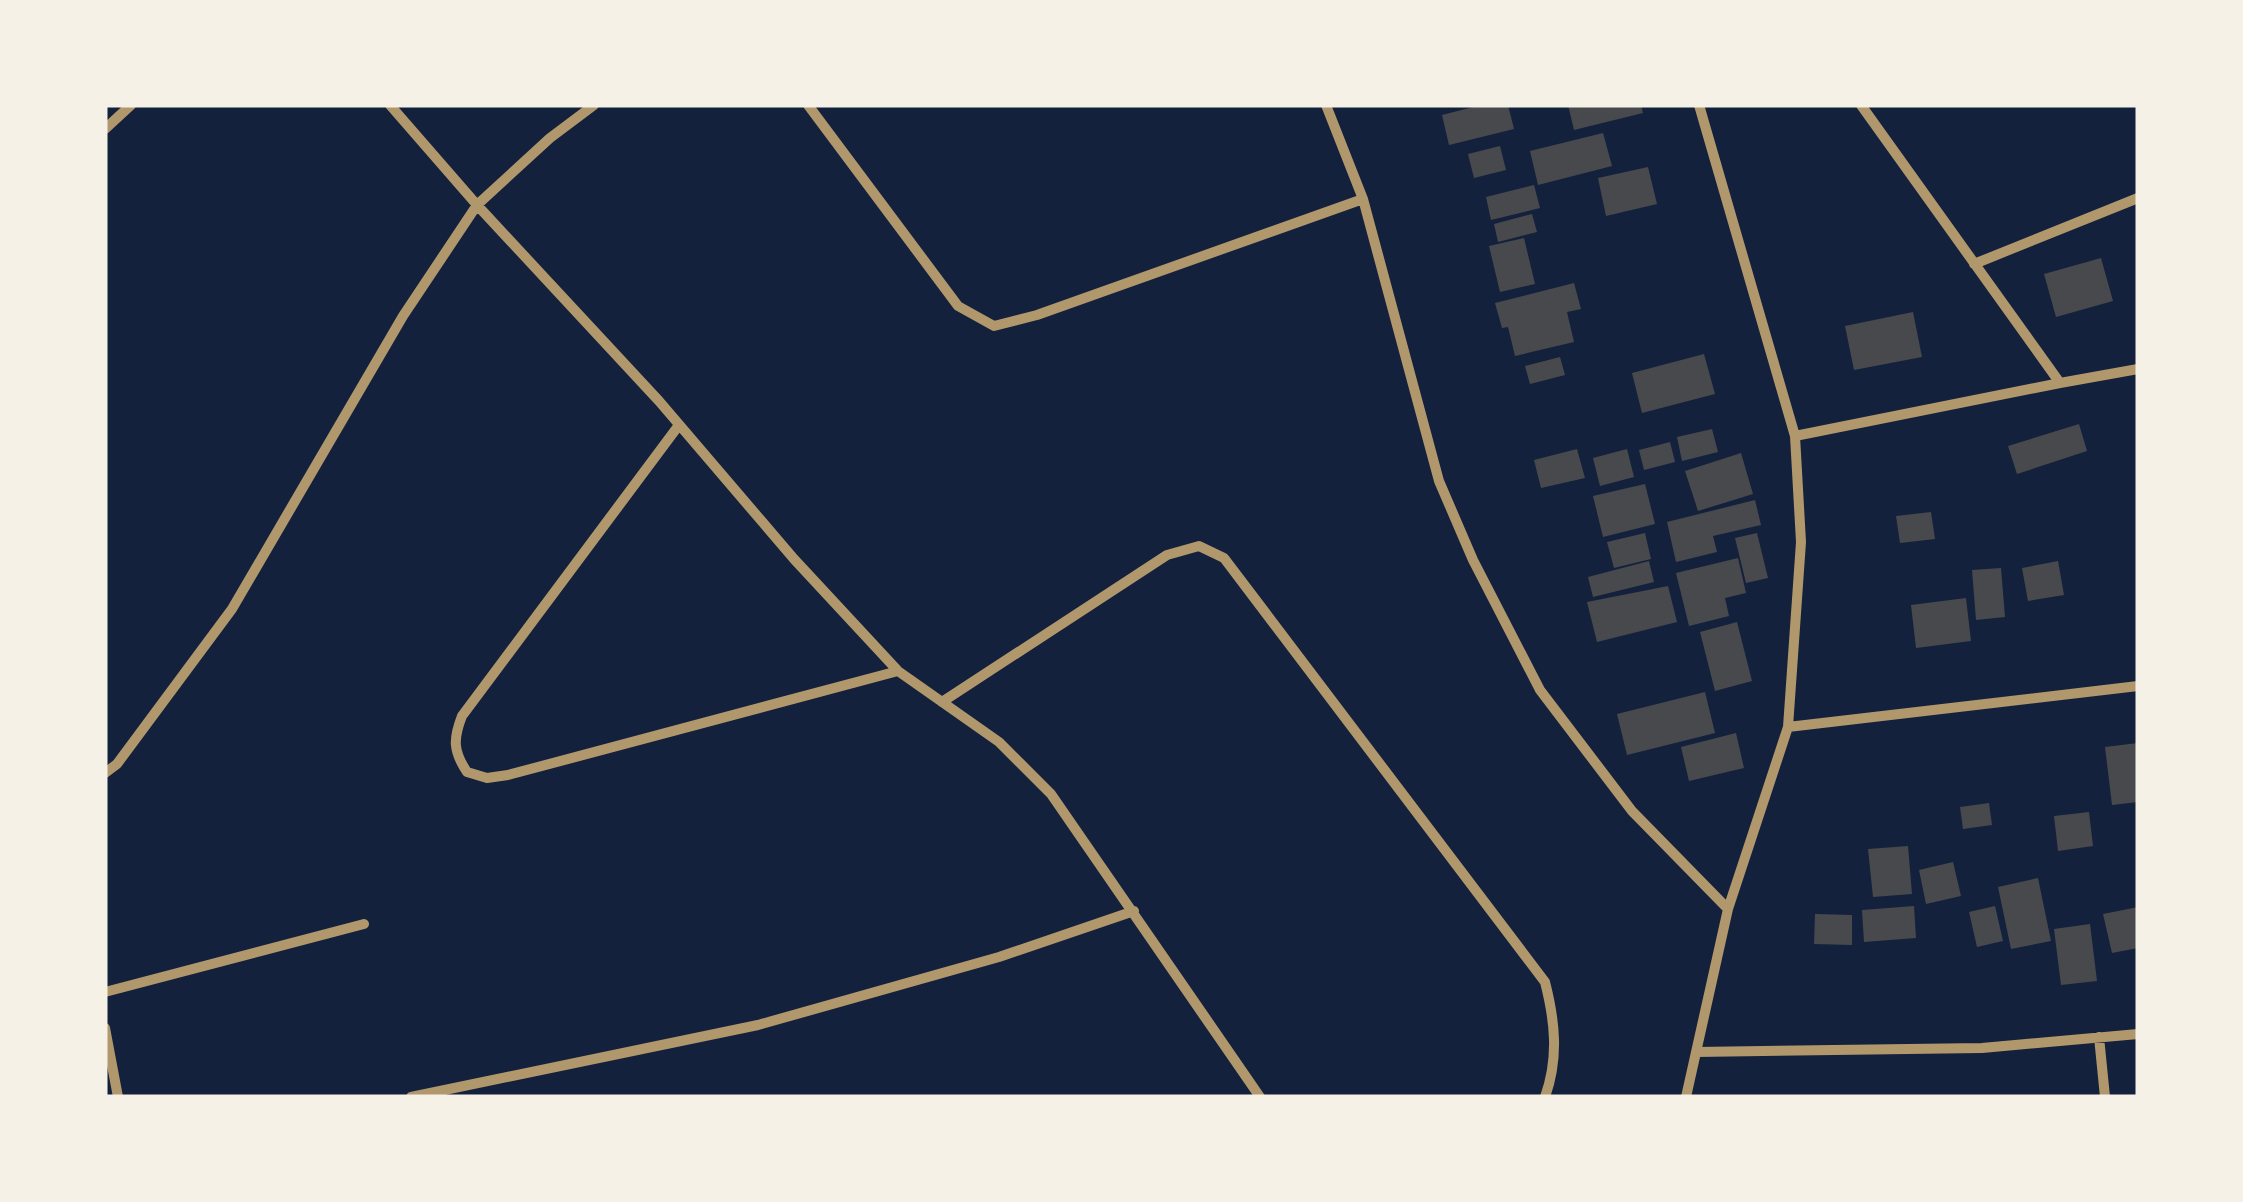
<svg xmlns="http://www.w3.org/2000/svg" width="2243" height="1202" viewBox="0 0 2243 1202" font-family="'Open Sans',sans-serif">
	<style>
		.building { fill: #48494c }
		.lines { fill: none; stroke-linecap: round; stroke-linejoin: round }
		.minor { stroke: #b1986c; stroke-width: 10 }
	</style>
	<rect width="100%" height="100%" fill="#14213d"/>
	<path class="building" d="M 1481,105 L 1508,105 L 1514,129 L 1449,145 L 1442,115 Z
		M 1568,105 L 1641,105 L 1643,113 L 1574,130 Z
		M 1603,133 L 1612,166 L 1538,185 L 1530,151 Z
		M 1500,146 L 1506,170 L 1474,178 L 1468,154 Z
		M 1648,167 L 1657,204 L 1606,216 L 1598,178 Z
		M 1534,185 L 1540,208 L 1491,220 L 1486,197 Z
		M 1532,214 L 1537,232 L 1498,242 L 1494,224 Z
		M 1524,238 L 1535,284 L 1500,292 L 1489,246 Z
		M 2101,258 L 2113,301 L 2056,317 L 2044,274 Z
		M 1574,283 L 1581,309 L 1567,312 L 1574,342 L 1515,356 L 1508,327 L 1502,328 L 1495,303 Z
		M 1913,312 L 1922,357 L 1854,370 L 1845,326 Z
		M 1704,354 L 1715,394 L 1642,413 L 1632,373 Z
		M 1560,357 L 1565,375 L 1530,384 L 1525,366 Z
		M 2079,424 L 2087,451 L 2017,474 L 2008,446 Z
		M 1712,429 L 1718,452 L 1682,461 L 1677,437 Z
		M 1670,442 L 1675,462 L 1644,470 L 1639,450 Z
		M 1577,449 L 1585,478 L 1541,488 L 1534,460 Z
		M 1627,449 L 1634,477 L 1600,486 L 1593,458 Z
		M 1741,453 L 1753,494 L 1698,511 L 1685,471 Z
		M 1645,484 L 1655,524 L 1603,537 L 1593,496 Z
		M 1755,500 L 1761,525 L 1713,536 L 1717,552 L 1676,562 L 1667,522 Z
		M 1931,512 L 1935,539 L 1900,543 L 1896,516 Z
		M 1645,533 L 1651,559 L 1614,568 L 1607,542 Z
		M 1757,533 L 1768,578 L 1746,583 L 1735,538 Z
		M 1738,558 L 1746,593 L 1725,598 L 1729,616 L 1689,626 L 1676,573 Z
		M 1649,561 L 1654,582 L 1593,597 L 1588,577 Z
		M 2058,561 L 2064,595 L 2028,601 L 2022,568 Z
		M 2001,568 L 2005,617 L 1976,620 L 1972,570 Z
		M 1668,586 L 1677,622 L 1597,642 L 1587,602 Z
		M 1966,598 L 1971,641 L 1916,648 L 1911,605 Z
		M 1737,622 L 1752,681 L 1715,691 L 1700,632 Z
		M 1705,692 L 1715,733 L 1627,755 L 1617,714 Z
		M 1736,733 L 1744,768 L 1689,781 L 1681,747 Z
		M 2138,743 L 2138,802 L 2112,805 L 2105,747 Z
		M 1989,803 L 1992,825 L 1963,829 L 1960,807 Z
		M 2089,812 L 2093,846 L 2058,851 L 2054,816 Z
		M 1908,846 L 1912,894 L 1873,897 L 1868,849 Z
		M 1953,862 L 1961,896 L 1926,904 L 1919,870 Z
		M 2038,878 L 2051,941 L 2011,949 L 1998,887 Z
		M 1914,906 L 1916,938 L 1864,942 L 1862,910 Z
		M 1995,906 L 2003,941 L 1977,947 L 1969,912 Z
		M 2138,907 L 2138,948 L 2112,953 L 2103,914 Z
		M 1815,914 L 1852,915 L 1852,945 L 1814,944 Z
		M 2090,924 L 2097,981 L 2061,985 L 2054,929 Z"/>
	<g class="lines">
		<path class="minor" d="M 390,105 L 477,205 L 659,401 L 794,559 L 898,671 L 999,742 L 1051,794 L 1260,1097
			M 808,105 L 958,306 L 994,326 L 1037,315 L 1363,199
			M 1326,105 L 1363,199 L 1439,481 L 1473,560 L 1540,690 L 1632,811 L 1728,909
			M 1861,105 L 2060,383 L 2138,369
			M 105,129 L 131,105
			M 1974,264 L 2138,198
			M 679,425 L 462,716 C 453,739 453,751 467,772 L 487,778 L 508,775 L 898,671
			M 1795,436 L 2060,383
			M 942,702 L 1167,555 L 1199,546 L 1224,558 L 1545,982 C 1555,1021 1559,1058 1545,1097
			M 1788,727 L 2138,686
			M 105,773 L 117,764 L 232,609 L 403,316 L 477,205 L 550,138 L 594,105
			M 105,992 L 364,924
			M 105,1028 L 118,1097
			M 2099,1037 L 2105,1097
			M 1696,1052 L 1982,1048 L 2138,1034
			M 411,1097 L 758,1025 L 999,957 L 1134,911
			M 1686,1097 L 1728,909 L 1788,727 L 1801,542 L 1795,436 L 1699,105"/>
	</g>
	<rect width="2243" height="1202" fill="none" stroke="#f6f1e7" stroke-width="215"/>
</svg>
